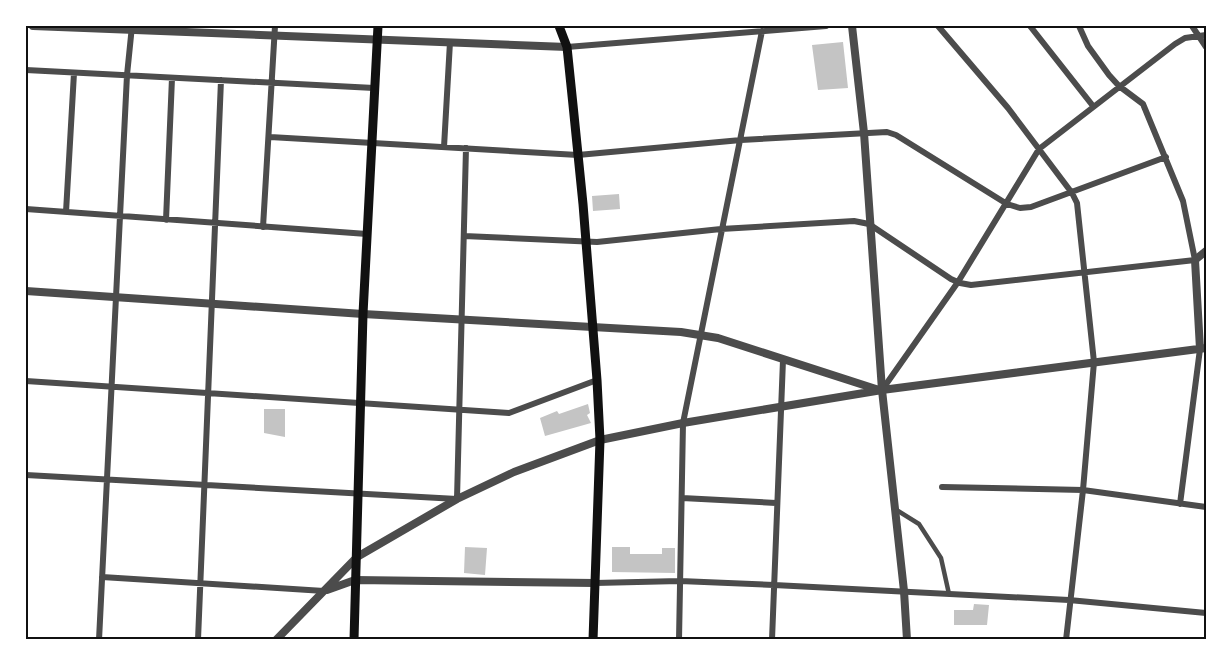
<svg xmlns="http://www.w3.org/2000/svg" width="1232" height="665" viewBox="0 0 1232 665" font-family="'PT Sans',sans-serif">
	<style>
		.building { fill: #c4c4c4 }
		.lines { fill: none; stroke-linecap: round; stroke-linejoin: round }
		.pedestrian { stroke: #4c4c4c; stroke-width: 4.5 }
		.minor { stroke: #4c4c4c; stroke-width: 6 }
		.tertiary { stroke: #4c4c4c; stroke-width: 8 }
		.secondary { stroke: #111; stroke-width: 9 }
		.neatline { fill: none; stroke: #111; stroke-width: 2 }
	</style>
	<rect width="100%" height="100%" fill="#fff"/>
	<path class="building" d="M 843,42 L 848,88 L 818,90 L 812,45 Z
		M 619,194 L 620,209 L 593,211 L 592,196 Z
		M 588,404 L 590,413 L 587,415 L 591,423 L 545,436 L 540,418 L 557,411 L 559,414 Z
		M 264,409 L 285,409 L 285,437 L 264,433 Z
		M 465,547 L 487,548 L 485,575 L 464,573 Z
		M 612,547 L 630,547 L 630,554 L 662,554 L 662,548 L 675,548 L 675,573 L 612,572 Z
		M 974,604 L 989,605 L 987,625 L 954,625 L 954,610 L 973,610 Z"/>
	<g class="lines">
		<path class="pedestrian" d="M 895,509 L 919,524 L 941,558 L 949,594"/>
		<path class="minor" d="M 938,26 L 1008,108 L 1072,193 L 1077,203 L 1094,362 L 1083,490 L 1066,640
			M 1030,26 L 1093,106
			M 1192,26 L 1206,47
			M 567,47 L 826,26
			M 26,70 L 374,88
			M 270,137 L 578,155 L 741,140 L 887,132 L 896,135 L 1007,204 L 1020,208 L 1031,207 L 1166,157
			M 444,147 L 450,42
			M 26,209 L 367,234
			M 66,212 L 74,73
			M 166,220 L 172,78
			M 263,227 L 275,26
			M 464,236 L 597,242 L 721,229 L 854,221 L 869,224 L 951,279 L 960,283 L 971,285 L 1195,260 L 1183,201 L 1143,104 L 1119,86 L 1109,75 L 1088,46 L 1079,26
			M 26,381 L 509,413 L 597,380
			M 882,390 L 958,282 L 1039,149 L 1175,44 L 1185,38 L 1206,35
			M 26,475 L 457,499 L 466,148
			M 942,487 L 1083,490 L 1206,507
			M 682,498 L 776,503
			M 1180,504 L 1200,349
			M 102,577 L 324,591
			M 595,583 L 680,581 L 774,585 L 1069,600 L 1206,613
			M 99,640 L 127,75 L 132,26
			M 198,640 L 221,80
			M 679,640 L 683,423 L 762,31
			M 772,640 L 783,360"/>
		<path class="tertiary" d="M 33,26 L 567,47
			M 852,26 L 864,133 L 882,390 L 904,591 L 907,640
			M 26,291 L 363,314 L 681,332 L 718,338 L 876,389
			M 1200,349 L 1195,260 L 1206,251
			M 327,590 L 355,580 L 595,583
			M 276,640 L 357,557 L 457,499 L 514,472 L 600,440 L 683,423 L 882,390 L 1206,348"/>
		<path class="secondary" d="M 559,26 L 567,47 L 573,105 L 583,204 L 597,380 L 600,440 L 593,640
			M 354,640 L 363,314 L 378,26"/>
	</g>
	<rect width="1232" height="665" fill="none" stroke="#ffffff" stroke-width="54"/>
	<rect x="27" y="27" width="1178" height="611" class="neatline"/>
</svg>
